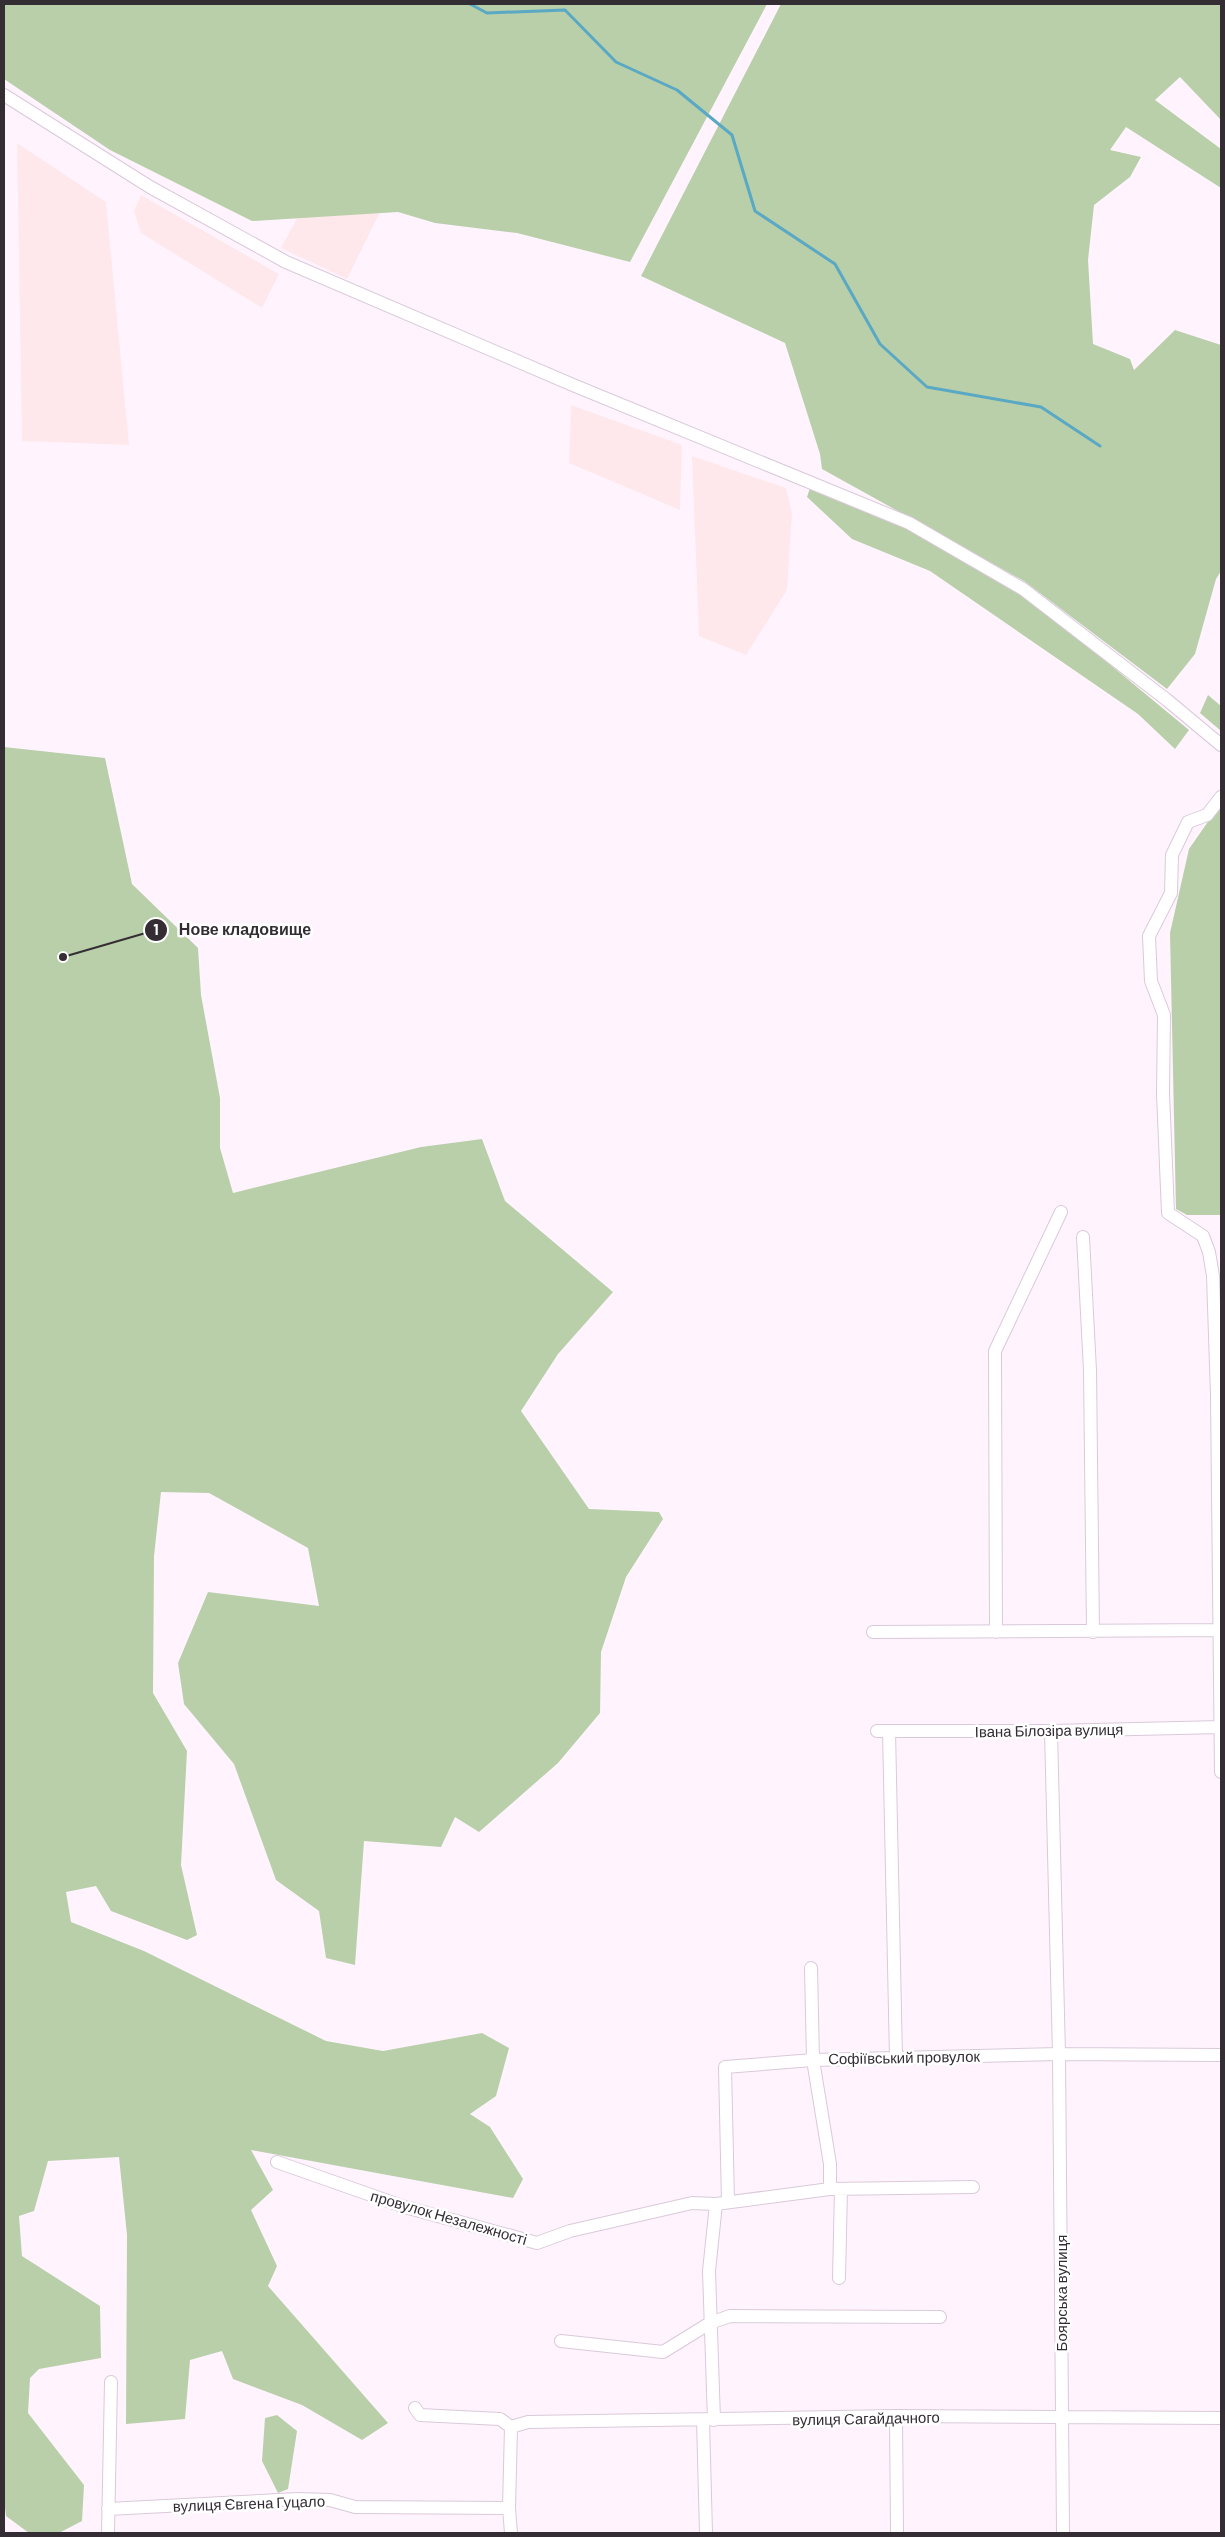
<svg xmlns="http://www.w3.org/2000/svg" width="1225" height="2537" viewBox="0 0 1225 2537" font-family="Barlow,sans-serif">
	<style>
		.industrial { fill: #fee8eb }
		.green { fill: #b9cfa9 }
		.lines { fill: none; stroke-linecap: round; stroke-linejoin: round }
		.stream { stroke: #59a8c4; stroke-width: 3 }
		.minor-casing { stroke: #dac9da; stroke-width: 14 }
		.minor { stroke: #fff; stroke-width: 12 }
		.labels { text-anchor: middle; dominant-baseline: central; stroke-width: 5; stroke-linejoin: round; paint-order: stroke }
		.street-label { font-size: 15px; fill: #342e34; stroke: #fff }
		.leader { fill: none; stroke: #342e34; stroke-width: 2 }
		.callout-dot { fill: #342e34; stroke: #fff; stroke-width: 2 }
		.mark-label { font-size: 15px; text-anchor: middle; font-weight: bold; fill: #fff }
		.callout-label { font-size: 16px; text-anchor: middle; font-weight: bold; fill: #342e34; stroke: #fff; stroke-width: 5; stroke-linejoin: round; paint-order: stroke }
	</style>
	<rect width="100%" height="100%" fill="#fff4fe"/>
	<path class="industrial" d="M 17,143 L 106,202 L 129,445 L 22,441 Z
		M 141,195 L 279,274 L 262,308 L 141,233 L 134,211 Z
		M 382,208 L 347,279 L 281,248 L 302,209 Z
		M 571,405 L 682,445 L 680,510 L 569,463 Z
		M 692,456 L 786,488 L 792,513 L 787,590 L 746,655 L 699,636 Z"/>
	<path class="green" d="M 4,4 L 767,4 L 630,262 L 517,233 L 435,223 L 398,212 L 252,221 L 110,150 L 4,79 Z
		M 781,4 L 1221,4 L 1221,120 L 1180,77 L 1155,100 L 1221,149 L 1221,188 L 1126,127 L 1110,150 L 1141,157 L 1130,177 L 1094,205 L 1088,260 L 1093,344 L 1130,359 L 1134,370 L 1175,330 L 1221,345 L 1221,571 L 1216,579 L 1195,654 L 1167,689 L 1024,581 L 822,469 L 820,454 L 785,343 L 641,276 Z
		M 810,488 L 909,529 L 1021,591 L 1189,730 L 1175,749 L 1138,714 L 930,571 L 852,539 L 807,497 Z
		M 1208,695 L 1221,706 L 1221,731 L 1200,713 Z
		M 4,747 L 105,758 L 132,884 L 198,948 L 201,995 L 220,1098 L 220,1148 L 233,1193 L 421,1147 L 482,1139 L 505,1201 L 613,1292 L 558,1354 L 521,1411 L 589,1509 L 659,1512 L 663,1519 L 626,1577 L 601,1652 L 600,1713 L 558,1763 L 479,1832 L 455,1817 L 441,1847 L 364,1841 L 355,1965 L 326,1958 L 319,1911 L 276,1880 L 234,1764 L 184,1704 L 178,1663 L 208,1592 L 319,1606 L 308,1548 L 209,1493 L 161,1492 L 154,1556 L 153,1693 L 187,1751 L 181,1865 L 197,1935 L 187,1940 L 111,1911 L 96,1886 L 66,1892 L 71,1922 L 144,1951 L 326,2041 L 383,2051 L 482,2033 L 509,2048 L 496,2096 L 470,2114 L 490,2127 L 523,2179 L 513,2198 L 251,2150 L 273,2190 L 251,2210 L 277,2266 L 268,2286 L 388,2423 L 362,2440 L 302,2405 L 233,2379 L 222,2351 L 190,2360 L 185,2419 L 126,2424 L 127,2235 L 119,2157 L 48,2161 L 34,2211 L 19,2216 L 22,2256 L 100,2306 L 101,2358 L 39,2369 L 30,2378 L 28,2413 L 84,2485 L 82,2521 L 59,2533 L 29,2533 L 6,2516 L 4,2498 Z
		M 1221,803 L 1221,1215 L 1187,1215 L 1176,1209 L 1170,933 L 1189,849 Z
		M 277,2415 L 297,2431 L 288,2489 L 278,2493 L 262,2461 L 265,2418 Z"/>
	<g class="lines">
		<path class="stream" d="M 470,4 L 487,13 L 565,10 L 616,62 L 677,90 L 732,135 L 755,211 L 835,264 L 880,344 L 927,387 L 1041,407 L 1100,446"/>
		<g class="minor-casing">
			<path id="minor" d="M 4,95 L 150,187 L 286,262 L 573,385 L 909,523 L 1023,589 L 1167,700 L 1221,745
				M 1221,797 L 1207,815 L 1188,822 L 1172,855 L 1171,893 L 1149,936 L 1151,981 L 1164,1015 L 1163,1094 L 1168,1213 L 1203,1236 L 1209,1252 L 1213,1276 L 1217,1395 L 1221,1772
				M 1083,1237 L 1090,1370 L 1093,1632
				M 873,1632 L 1219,1630
				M 996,1632 L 995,1351 L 1061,1212
				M 877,1731 L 1051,1731 L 1221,1727
				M 889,1731 L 896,2058
				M 1051,1731 L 1059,2054 L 1063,2533
				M 277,2162 L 405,2207 L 537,2243 L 570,2231 L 692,2203 L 716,2204 L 830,2189 L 973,2187
				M 830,2189 L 830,2164 L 813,2060 L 1059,2054 L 1221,2055
				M 728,2202 L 725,2067 L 813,2060 L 811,1968
				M 839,2278 L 841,2189
				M 561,2341 L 663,2352 L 710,2323 L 730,2316 L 940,2317
				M 415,2408 L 420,2415 L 500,2419 L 511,2427
				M 896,2416 L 897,2533
				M 703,2420 L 706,2533
				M 714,2420 L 709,2271 L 716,2204
				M 511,2427 L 528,2422 L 896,2416 L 1221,2418
				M 108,2509 L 298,2499 L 330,2500 L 355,2507 L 509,2508
				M 108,2533 L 111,2382
				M 511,2533 L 509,2508 L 511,2427"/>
		</g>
		<use href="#minor" class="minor"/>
	</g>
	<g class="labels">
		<g class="street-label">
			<text transform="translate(1049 1730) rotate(-1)">Івана Білозіра вулиця</text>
			<text transform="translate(904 2057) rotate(-1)">Софіївський провулок</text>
			<text transform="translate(449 2217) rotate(16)">провулок Незалежності</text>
			<text transform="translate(1061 2293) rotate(-90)">Боярська вулиця</text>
			<text transform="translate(866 2418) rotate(-1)">вулиця Сагайдачного</text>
			<text transform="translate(249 2503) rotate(-2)">вулиця Євгена Гуцало</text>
		</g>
	</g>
	<path class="leader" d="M63 957L156 930"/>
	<g class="callout-dot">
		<circle cx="63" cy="957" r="5"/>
		<circle cx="156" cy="930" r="12"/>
	</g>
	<g class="mark-label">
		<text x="156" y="935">1</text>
	</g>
	<g class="callout-label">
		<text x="245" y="935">Нове кладовище</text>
	</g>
	<rect width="1225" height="2537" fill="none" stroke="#342e34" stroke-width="10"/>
</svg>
